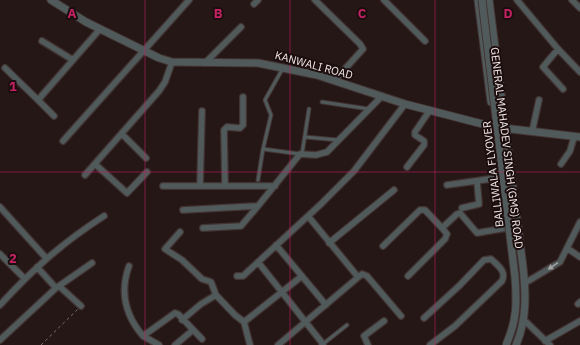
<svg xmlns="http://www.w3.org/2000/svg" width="580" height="345" viewBox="0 0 580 345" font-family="'IBM Plex Sans',sans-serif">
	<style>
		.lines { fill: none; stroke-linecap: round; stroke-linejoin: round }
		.service-casing { stroke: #433434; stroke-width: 5 }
		.minor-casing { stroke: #433434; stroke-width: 8 }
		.tertiary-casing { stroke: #433434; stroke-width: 9 }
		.path { stroke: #7b6d6d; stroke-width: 1; stroke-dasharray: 3 3; stroke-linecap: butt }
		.service { stroke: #515a5a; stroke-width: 3 }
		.minor { stroke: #515a5a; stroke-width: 5.5 }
		.tertiary { stroke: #515a5a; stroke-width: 7 }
		.tertiary-bridge-casing { stroke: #433434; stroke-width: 9; stroke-linecap: butt }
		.tertiary-bridge { stroke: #515a5a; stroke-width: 7 }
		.oneway { fill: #a2a1a1 }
		.grid { fill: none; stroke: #c42262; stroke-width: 1; stroke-opacity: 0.55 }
		.labels { text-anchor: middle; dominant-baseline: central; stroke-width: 4; stroke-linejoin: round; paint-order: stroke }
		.street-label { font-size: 11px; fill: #f3e8e8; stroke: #1c0e0f }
		.grid-label { font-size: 13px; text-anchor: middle; font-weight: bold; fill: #c42262; stroke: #1c0e0f; stroke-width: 4; stroke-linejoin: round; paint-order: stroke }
	</style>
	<rect width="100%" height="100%" fill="#261717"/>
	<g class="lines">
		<g class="service-casing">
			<path id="service" d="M 322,102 L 369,109
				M 305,137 L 338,140
				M 263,149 L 271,115 L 265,100 L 283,68
				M 302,154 L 309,109
				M 258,180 L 263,149 L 300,154
				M 323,344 L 347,325"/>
		</g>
		<g class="minor-casing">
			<path id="minor" d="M 315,0 L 360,44 L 363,49 L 334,81
				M 384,0 L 425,41
				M 517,0 L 558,49 L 580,72
				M 572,0 L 580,8
				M 254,4 L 258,0
				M 42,41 L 73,60
				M 558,49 L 543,67 L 563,89
				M 205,63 L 241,27
				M 5,68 L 38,100 L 100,29
				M 38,100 L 54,116
				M 532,132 L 539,100
				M 122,134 L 146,158
				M 63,141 L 189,0
				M 95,164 L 127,193 L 147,172
				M 561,164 L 570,151 L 574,137
				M 407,167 L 424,145 L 424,141 L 415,135 L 415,132 L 430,110
				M 85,175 L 159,91 L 165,82 L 172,62
				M 447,185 L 511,176
				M 163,186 L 275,186
				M 200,186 L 202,111
				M 225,186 L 224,130 L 227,127 L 240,128 L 243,125 L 243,97
				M 0,207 L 46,258
				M 462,208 L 479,204 L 477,181
				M 183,210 L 258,206 L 300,154 L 316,155 L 327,152 L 382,96
				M 308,216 L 358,277
				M 203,228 L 241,226 L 258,206
				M 180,232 L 165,249 L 182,260 L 202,279 L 211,282 L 216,295
				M 329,243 L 394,190
				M 276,245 L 326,305
				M 383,246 L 420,210 L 425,210 L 442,228 L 457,214 L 460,213 L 477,233 L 506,228
				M 567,248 L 580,257
				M 0,254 L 24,278
				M 258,262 L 323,344 L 322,345
				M 129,266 C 120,291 125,315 143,336
				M 37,267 L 56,288 L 92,263
				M 237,276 L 243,276 L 321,204 L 354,171 L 405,104
				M 408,276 L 445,239 L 447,234 L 442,228
				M 525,283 L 560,262 L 580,222
				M 59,286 L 81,306
				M 578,304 L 580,302
				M 0,305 C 33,269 62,243 104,216
				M 424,318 L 459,286 L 484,260 L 491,259 C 497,265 507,271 502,281 L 455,326 L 430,345
				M 182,320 L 201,304 L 216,295 L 235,315 L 244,322 L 250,345
				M 524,320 L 550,345
				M 244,322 L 302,276
				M 0,340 L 56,288
				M 545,341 L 580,321
				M 159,345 L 143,336 L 175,313 L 178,314 L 202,339
				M 175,345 L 193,330
				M 278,345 L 362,274 L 367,276 L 401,316
				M 368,345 L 364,336 L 384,321"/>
		</g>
		<g class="tertiary-casing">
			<path id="tertiary" d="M 51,0 L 86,22 L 159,58 L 172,62 L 258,63 L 317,75 L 405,104 L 494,127 L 580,137
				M 478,0 L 491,102
				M 489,0 L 523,267 C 526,294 527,319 516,345"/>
		</g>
		<path class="path" d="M 41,345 L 78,309"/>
		<use href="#service" class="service"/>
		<use href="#minor" class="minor"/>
		<use href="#tertiary" class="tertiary"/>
		<g class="tertiary-bridge-casing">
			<path id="tertiary-bridge" d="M 482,0 L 515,277 C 517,303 517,320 506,345"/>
		</g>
		<use href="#tertiary-bridge" class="tertiary-bridge"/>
	</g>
	<defs><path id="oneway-solid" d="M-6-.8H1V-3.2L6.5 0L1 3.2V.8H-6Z"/></defs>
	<use class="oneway" href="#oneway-solid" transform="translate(553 266) rotate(146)"/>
	<path class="grid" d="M 145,0 L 145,345M 290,0 L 290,345M 435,0 L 435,345M 0,172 L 580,172"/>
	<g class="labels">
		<g class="street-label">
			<text transform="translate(314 65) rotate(15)">KANWALI ROAD</text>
			<text transform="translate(507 148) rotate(83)">GENERAL MAHADEV SINGH (GMS) ROAD</text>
			<text transform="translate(493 174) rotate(-97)">BALLIWALA FLYOVER</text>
		</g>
	</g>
	<g class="grid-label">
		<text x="72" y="18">A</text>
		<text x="218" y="18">B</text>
		<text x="362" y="18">C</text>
		<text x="508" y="18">D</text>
		<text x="13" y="91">1</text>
		<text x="13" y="263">2</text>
	</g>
</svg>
